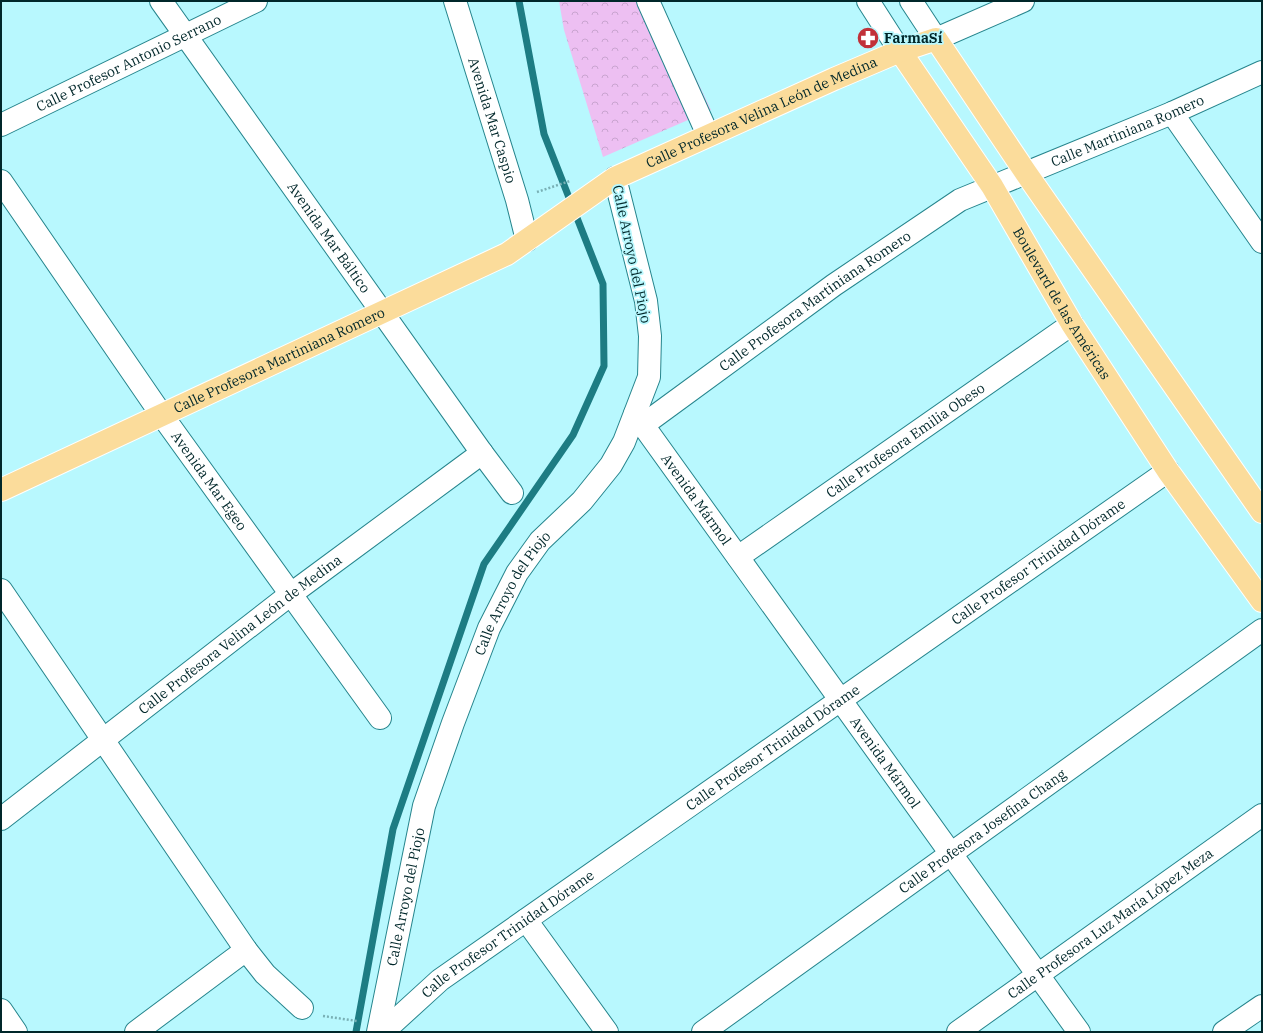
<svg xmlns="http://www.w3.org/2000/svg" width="1263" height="1033" viewBox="0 0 1263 1033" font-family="'IBM Plex Serif',serif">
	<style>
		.park { fill: url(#park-crowns) }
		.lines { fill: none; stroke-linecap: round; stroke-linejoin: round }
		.stream { stroke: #1d7c83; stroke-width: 7 }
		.minor-casing { stroke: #26858d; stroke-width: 24 }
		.major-casing { stroke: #fff; stroke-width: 24 }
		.path { stroke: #79b0b5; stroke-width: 2.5; stroke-dasharray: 2 2; stroke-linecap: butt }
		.minor { stroke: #fff; stroke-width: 22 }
		.major { stroke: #fbdc9b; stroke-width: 22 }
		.labels { text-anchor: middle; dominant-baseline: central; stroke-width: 3.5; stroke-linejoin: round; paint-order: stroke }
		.poi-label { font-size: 14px; font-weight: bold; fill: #00272a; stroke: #b8f8fe; text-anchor: start }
		.street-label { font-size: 14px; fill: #00272a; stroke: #b8f8fe }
	</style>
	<defs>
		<pattern id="park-crowns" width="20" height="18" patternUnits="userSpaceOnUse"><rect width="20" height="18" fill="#edbff2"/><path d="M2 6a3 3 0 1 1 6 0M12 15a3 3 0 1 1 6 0" fill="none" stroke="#c9a4d0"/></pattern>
	</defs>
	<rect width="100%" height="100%" fill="#b8f8fe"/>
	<path class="park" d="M 559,1 L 659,1 L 711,110 L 603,157 L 564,30 Z"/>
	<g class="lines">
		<path class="stream" d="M 356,1032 L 393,829 L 484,564 L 573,435 L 604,366 L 603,284 L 544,134 L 519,1"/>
		<g class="minor-casing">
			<g id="minor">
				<path id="s1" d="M 161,1 L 482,453 L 512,493"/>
				<path id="s2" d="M 455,1 L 517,200 L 527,240"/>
				<path d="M 648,1 L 708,135"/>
				<path d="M 868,1 L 900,51"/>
				<path d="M 911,1 L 936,39 L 1023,1"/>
				<path d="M 1172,113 L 1262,242"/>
				<path id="s3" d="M 1,125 L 256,1"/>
				<path id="s4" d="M 1,181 L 161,414 L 380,718"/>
				<path id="s5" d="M 635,414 L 1079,1032"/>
				<path id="s6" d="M 643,425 L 834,285 L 960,200 L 1172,113 L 1262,72"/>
				<path id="s7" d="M 738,557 L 1072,324"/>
				<path d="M 1,590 L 246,950 L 265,974 L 302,1008"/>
				<path id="s8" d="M 1,819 L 291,594 L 482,453"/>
				<path d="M 526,920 L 607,1032"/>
				<path d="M 1,1010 L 16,1032"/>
				<path d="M 136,1032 L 246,950"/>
				<path id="s9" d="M 378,1032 L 424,806 L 453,723 L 489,628 L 517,573 L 540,541 L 582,501 L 611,465 L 624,442 L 649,377 L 650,336 L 646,301 L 615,178"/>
				<path id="s10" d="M 383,1032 L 440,980 L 1168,471"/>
				<path id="s11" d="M 703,1032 L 1262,630"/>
				<path id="s12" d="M 958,1032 L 1262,815"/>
				<path d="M 1224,1032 L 1262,1006"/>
			</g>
		</g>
		<g class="major-casing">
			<g id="major">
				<path id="s13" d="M 900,51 L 992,186 L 1072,324 L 1168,471 L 1262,601"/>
				<path id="s14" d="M 1,490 L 507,254 L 615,178 L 834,79 L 900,51 L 936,39 L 1026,173 L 1262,512"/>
			</g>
		</g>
		<path class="path" d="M 537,192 L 570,181
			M 323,1016 L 357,1021"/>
		<use href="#minor" class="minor"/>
		<use href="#major" class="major"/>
	</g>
	<defs>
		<g id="pharmacy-disc" transform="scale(1.15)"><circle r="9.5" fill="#c13139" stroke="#b8f8fe"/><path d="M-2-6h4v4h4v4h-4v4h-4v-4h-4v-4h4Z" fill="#fff"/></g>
	</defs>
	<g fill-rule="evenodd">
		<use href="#pharmacy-disc" x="868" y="38"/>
	</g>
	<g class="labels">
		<g class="poi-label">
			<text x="884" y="38">FarmaSí</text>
		</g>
		<g class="street-label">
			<text stroke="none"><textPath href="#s3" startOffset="142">Calle Profesor Antonio Serrano</textPath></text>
			<text stroke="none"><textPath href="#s14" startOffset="851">Calle Profesora Velina León de Medina</textPath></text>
			<text stroke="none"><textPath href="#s2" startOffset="125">Avenida Mar Caspio</textPath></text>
			<text stroke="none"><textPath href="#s6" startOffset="570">Calle Martiniana Romero</textPath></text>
			<text stroke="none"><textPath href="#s1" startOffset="290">Avenida Mar Báltico</textPath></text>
			<text transform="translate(632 254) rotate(78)">Calle Arroyo del Piojo</text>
			<text stroke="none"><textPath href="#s6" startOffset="212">Calle Profesora Martiniana Romero</textPath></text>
			<text stroke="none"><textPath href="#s13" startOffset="300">Boulevard de las Américas</textPath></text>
			<text stroke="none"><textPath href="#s14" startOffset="307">Calle Profesora Martiniana Romero</textPath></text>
			<text stroke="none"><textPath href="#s7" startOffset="204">Calle Profesora Emilia Obeso</textPath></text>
			<text stroke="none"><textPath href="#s4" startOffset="365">Avenida Mar Egeo</textPath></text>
			<text stroke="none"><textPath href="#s5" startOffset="105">Avenida Mármol</textPath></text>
			<text stroke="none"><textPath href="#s10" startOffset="807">Calle Profesor Trinidad Dórame</textPath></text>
			<text stroke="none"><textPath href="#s9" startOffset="462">Calle Arroyo del Piojo</textPath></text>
			<text stroke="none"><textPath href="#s8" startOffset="302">Calle Profesora Velina León de Medina</textPath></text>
			<text stroke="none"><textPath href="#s10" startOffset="483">Calle Profesor Trinidad Dórame</textPath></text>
			<text stroke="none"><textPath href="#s5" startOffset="429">Avenida Mármol</textPath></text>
			<text stroke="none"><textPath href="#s11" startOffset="344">Calle Profesora Josefina Chang</textPath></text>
			<text stroke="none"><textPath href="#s9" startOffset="138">Calle Arroyo del Piojo</textPath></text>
			<text stroke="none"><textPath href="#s12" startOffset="187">Calle Profesora Luz María López Meza</textPath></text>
			<text stroke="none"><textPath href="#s10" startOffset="159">Calle Profesor Trinidad Dórame</textPath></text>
		</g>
	</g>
	<rect width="1263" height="1033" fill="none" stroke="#00272a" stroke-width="4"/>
</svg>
